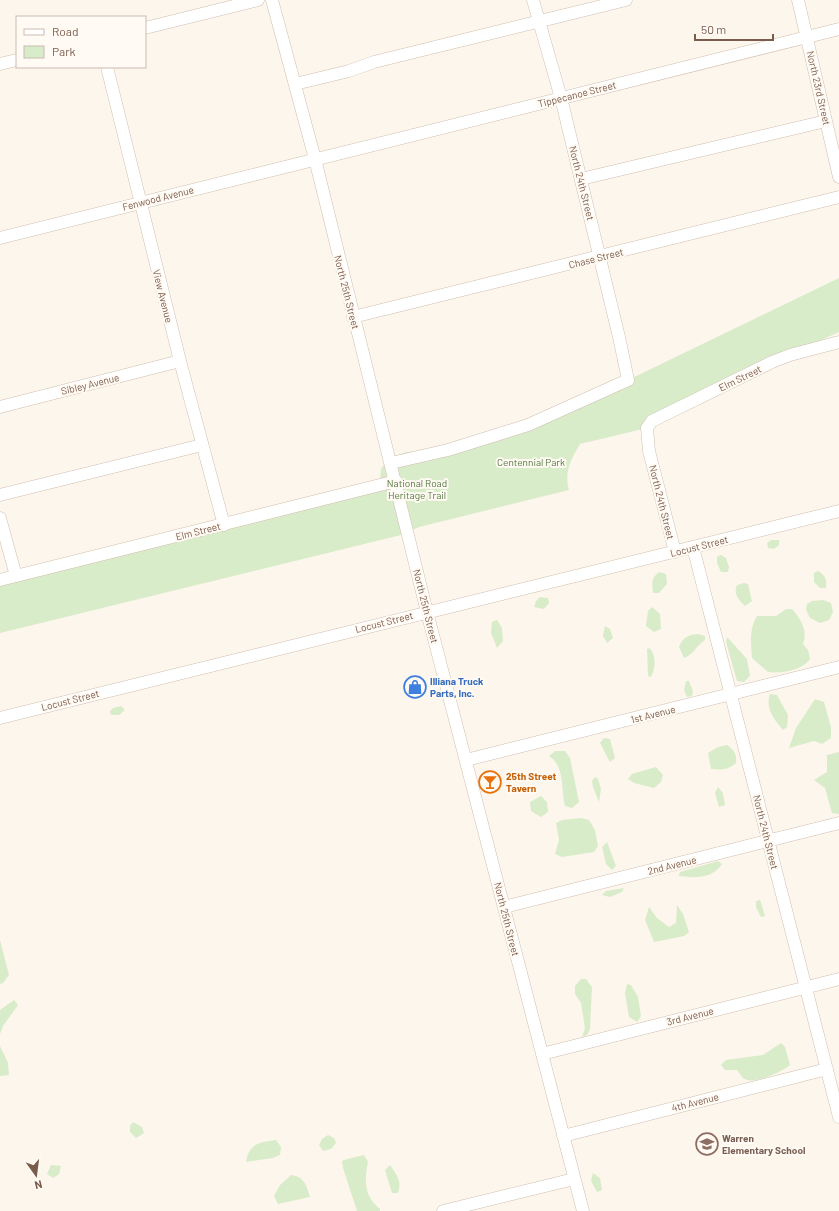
<svg xmlns="http://www.w3.org/2000/svg" width="839" height="1211" viewBox="0 0 839 1211" font-family="Barlow,sans-serif">
	<style>
		.green { fill: #d8ecc9 }
		.lines { fill: none; stroke-linecap: round; stroke-linejoin: round }
		.minor-casing { stroke: #d1beb0; stroke-width: 13 }
		.minor { stroke: #fff; stroke-width: 12 }
		.labels { text-anchor: middle; dominant-baseline: central; stroke-width: 4; stroke-linejoin: round; paint-order: stroke }
		.street-label { font-size: 10px; fill: #7a5c4d; stroke: #fffaf3 }
		.park-label { font-size: 10px; fill: #537a41; stroke: #fffaf3 }
		.shop-label { font-size: 10px; font-weight: bold; fill: #366cbe; stroke: #fffaf3; text-anchor: start }
		.food-label { font-size: 10px; font-weight: bold; fill: #c56008; stroke: #fffaf3; text-anchor: start }
		.education-label { font-size: 10px; font-weight: bold; fill: #785e54; stroke: #fffaf3; text-anchor: start }
	</style>
	<rect width="100%" height="100%" fill="#fdf6ec"/>
	<path class="green" d="M 839,278 L 839,332 L 772,362 L 647,428 L 580,444 C 571,459 564,472 569,490 L 419,527 L 401,535 L 0,633 L 0,580 L 380,480 L 381,469 L 388,459 L 406,452 L 448,450 L 628,380 Z
		M 771,540 L 779,540 L 779,545 L 774,549 L 768,548 L 767,543 Z
		M 721,555 L 726,558 L 729,567 L 728,572 L 721,572 L 717,563 L 717,557 Z
		M 818,571 C 825,575 827,579 826,588 L 820,588 L 814,582 L 814,573 Z
		M 659,572 L 666,574 L 667,584 L 659,593 L 653,593 C 652,584 651,578 659,572 Z
		M 744,583 L 748,584 L 752,601 L 745,606 C 739,600 733,594 737,585 Z
		M 540,597 L 548,598 L 549,603 L 544,609 L 534,607 L 536,601 Z
		M 823,600 L 831,603 L 833,612 L 829,620 L 820,623 L 810,618 L 806,610 L 807,604 L 812,601 Z
		M 652,607 L 660,614 L 661,629 L 654,632 L 646,626 L 648,611 Z
		M 786,609 L 792,609 C 801,619 808,631 803,644 L 808,650 L 810,659 C 803,670 781,674 768,672 L 752,658 C 751,643 749,629 757,616 L 776,616 Z
		M 497,620 L 502,628 L 503,641 L 497,648 L 491,633 L 492,622 Z
		M 605,626 L 610,629 L 613,638 L 607,643 L 603,636 Z
		M 698,634 L 705,636 L 705,640 C 696,646 693,655 684,658 L 679,647 C 683,637 688,635 698,634 Z
		M 727,637 L 747,659 L 750,676 L 744,682 L 737,681 L 726,642 Z
		M 650,648 C 656,657 656,667 651,677 L 648,676 L 647,649 Z
		M 686,681 L 689,681 L 693,691 L 692,696 L 687,697 L 684,690 Z
		M 770,694 L 777,695 L 788,715 L 787,727 L 783,730 C 774,719 765,709 770,694 Z
		M 815,699 L 824,702 L 831,727 L 831,738 L 822,744 L 814,741 L 789,748 L 796,728 Z
		M 121,706 L 125,710 L 119,715 L 111,715 L 110,711 L 113,708 Z
		M 604,738 L 610,739 L 615,758 L 610,762 L 600,743 Z
		M 727,745 C 734,750 737,754 736,763 C 728,770 721,770 711,769 L 708,753 L 718,747 Z
		M 555,751 L 565,751 L 570,758 L 579,802 L 572,808 L 565,806 C 561,790 565,766 549,756 Z
		M 839,752 L 839,814 L 832,813 L 825,788 L 814,780 L 827,772 L 827,755 Z
		M 656,767 L 663,775 L 661,782 L 654,788 L 634,783 L 628,779 L 632,774 Z
		M 595,777 L 598,779 L 601,789 L 599,802 L 593,787 L 592,781 Z
		M 718,787 L 723,793 L 725,805 L 719,807 L 715,793 Z
		M 541,796 L 547,802 L 548,812 L 541,817 L 531,811 L 530,802 Z
		M 581,818 L 589,820 L 595,830 L 598,846 L 594,852 L 562,857 L 555,854 L 559,840 L 556,823 L 562,820 Z
		M 607,842 L 616,866 L 612,870 L 606,864 L 602,847 Z
		M 718,861 L 722,864 C 712,879 695,878 679,876 L 680,872 Z
		M 624,888 L 622,892 L 610,897 L 602,895 L 606,891 Z
		M 760,900 L 765,916 L 761,917 L 756,907 L 756,901 Z
		M 677,905 L 683,914 L 689,932 L 684,936 L 654,942 L 645,920 L 649,907 L 657,918 L 669,927 L 676,923 Z
		M 0,940 L 9,975 L 3,983 L 0,984 Z
		M 581,979 L 586,979 L 592,987 L 590,1029 L 587,1035 L 582,1037 L 585,1028 L 581,1003 L 575,994 L 575,986 Z
		M 627,984 L 631,985 L 638,997 L 641,1016 L 637,1022 L 629,1017 L 625,993 Z
		M 14,1000 L 18,1005 L 3,1026 L 0,1034 L 0,1010 Z
		M 781,1043 L 785,1047 L 790,1065 C 782,1072 752,1086 743,1078 C 741,1076 739,1072 737,1070 L 725,1070 L 721,1065 L 726,1060 L 763,1055 Z
		M 0,1046 L 8,1063 L 9,1075 L 0,1076 Z
		M 133,1122 L 142,1127 L 144,1133 L 136,1138 L 130,1132 L 130,1126 Z
		M 328,1135 L 334,1138 L 336,1143 L 331,1149 L 323,1151 L 319,1145 L 322,1139 Z
		M 276,1140 L 281,1147 L 280,1155 L 273,1158 L 246,1162 C 249,1144 259,1142 276,1140 Z
		M 364,1155 L 368,1162 C 364,1181 364,1196 380,1209 L 380,1211 L 357,1211 L 343,1168 L 342,1161 L 347,1159 Z
		M 51,1165 L 61,1166 L 59,1174 L 53,1178 L 47,1174 Z
		M 390,1165 C 397,1175 402,1181 398,1193 L 392,1193 L 385,1170 Z
		M 593,1173 L 600,1178 L 602,1190 L 597,1192 L 591,1181 Z
		M 291,1175 C 305,1177 306,1185 310,1197 L 278,1204 L 274,1196 L 280,1185 Z"/>
	<g class="lines">
		<g class="minor-casing">
			<path id="minor" d="M 272,0 L 315,159 L 427,612 L 583,1211
				M 798,0 L 839,177
				M 145,28 L 258,0
				M 0,64 L 17,60
				M 107,67 L 180,361 L 224,525
				M 295,84 L 349,71 L 374,62 L 626,0
				M 581,179 L 826,121
				M 0,238 L 839,29
				M 353,317 L 839,197
				M 0,407 L 180,361
				M 391,463 L 448,450 L 528,425 L 628,380 L 619,337 L 561,98 L 533,0
				M 0,495 L 202,445
				M 0,518 L 16,576
				M 693,547 L 839,1117
				M 675,552 L 649,451 L 647,428 L 652,421 L 772,362 L 790,355 L 839,342
				M 0,580 L 396,481
				M 0,718 L 839,511
				M 466,760 L 839,667
				M 504,907 L 839,823
				M 542,1054 L 839,979
				M 563,1136 L 827,1069
				M 443,1211 L 574,1179"/>
		</g>
		<use href="#minor" class="minor"/>
	</g>
	<defs>
		<g id="shop-ring" transform="scale(1.15)"><circle r="9.5" fill="#fffaf3" stroke="#3f7fe0" stroke-width="1.5"/><path d="M-5-2.5h2.3a2.7 3.5 0 0 1 5.4 0H5L5.5 6h-11ZM-1.5-2.5h3a1.5 2.3 0 0 0-3 0Z" fill="#3f7fe0"/></g>
		<g id="bar-ring" transform="scale(1.15)"><circle r="9.5" fill="#fffaf3" stroke="#e8710a" stroke-width="1.5"/><path d="M-6-5H6L.8 .8V4.5H3.5V6h-7V4.5H-.8V.8Z" fill="#e8710a"/></g>
		<g id="school-ring" transform="scale(1.15)"><circle r="9.5" fill="#fffaf3" stroke="#8d6e63" stroke-width="1.5"/><path d="M0-5L7-2L0 1L-7-2ZM-4 1L0 2.5L4 1V4Q0 6-4 4Z" fill="#8d6e63"/></g>
	</defs>
	<g fill-rule="evenodd">
		<use href="#shop-ring" x="415" y="687"/>
		<use href="#bar-ring" x="490" y="782"/>
		<use href="#school-ring" x="707" y="1144"/>
	</g>
	<g class="labels">
		<g class="street-label">
			<text transform="translate(819 88) rotate(77)">North 23rd Street</text>
			<text transform="translate(577 94) rotate(-14)">Tippecanoe Street</text>
			<text transform="translate(582 183) rotate(76)">North 24th Street</text>
			<text transform="translate(158 198) rotate(-14)">Fenwood Avenue</text>
			<text transform="translate(596 258) rotate(-14)">Chase Street</text>
			<text transform="translate(347 292) rotate(76)">North 25th Street</text>
			<text transform="translate(163 296) rotate(76)">View Avenue</text>
			<text transform="translate(740 378) rotate(-26)">Elm Street</text>
			<text transform="translate(90 384) rotate(-14)">Sibley Avenue</text>
			<text transform="translate(662 502) rotate(76)">North 24th Street</text>
			<text transform="translate(198 531) rotate(-14)">Elm Street</text>
			<text transform="translate(699 546) rotate(-14)">Locust Street</text>
			<text transform="translate(426 606) rotate(76)">North 25th Street</text>
			<text transform="translate(384 622) rotate(-14)">Locust Street</text>
			<text transform="translate(70 700) rotate(-14)">Locust Street</text>
			<text transform="translate(653 714) rotate(-14)">1st Avenue</text>
			<text transform="translate(766 832) rotate(76)">North 24th Street</text>
			<text transform="translate(672 865) rotate(-14)">2nd Avenue</text>
			<text transform="translate(507 919) rotate(76)">North 25th Street</text>
			<text transform="translate(690 1016) rotate(-14)">3rd Avenue</text>
			<text transform="translate(695 1102) rotate(-14)">4th Avenue</text>
		</g>
		<g class="park-label">
			<text x="531" y="462">Centennial Park</text>
			<text x="417" y="483">National Road<tspan x="417" dy="12">Heritage Trail</tspan></text>
		</g>
		<g class="shop-label">
			<text x="430" y="681">Illiana Truck<tspan x="430" dy="12">Parts, Inc.</tspan></text>
		</g>
		<g class="food-label">
			<text x="506" y="776">25th Street<tspan x="506" dy="12">Tavern</tspan></text>
		</g>
		<g class="education-label">
			<text x="722" y="1138">Warren<tspan x="722" dy="12">Elementary School</tspan></text>
		</g>
	</g>
	<rect x="16" y="16" width="130" height="52" fill="#fffaf3" stroke="#cabbb1"/>
	<rect x="24" y="29" width="20" height="6" fill="#ffffff" stroke="#cabbb1"/>
	<text x="52" y="36" font-size="12" fill="#7a5c4d">Road</text>
	<rect x="24" y="46" width="20" height="12" fill="#d8ecc9" stroke="#cabbb1"/>
	<text x="52" y="56" font-size="12" fill="#7a5c4d">Park</text>
	<g transform="translate(36 1175) rotate(166)" stroke="#fffaf3" stroke-width="3" paint-order="stroke">
	<path d="M0-3L7 15L0 10L-7 15Z" fill="#7a5c4d"/>
	<text y="-6" font-size="11" font-weight="bold" text-anchor="middle" fill="#7a5c4d">N</text>
	</g>
	<path d="M695 34v6h78v-6" fill="none" stroke="#7a5c4d" stroke-width="2"/>
	<text x="701" y="34" font-size="12" fill="#7a5c4d" stroke="#fffaf3" stroke-width="3" paint-order="stroke">50 m</text>
</svg>
